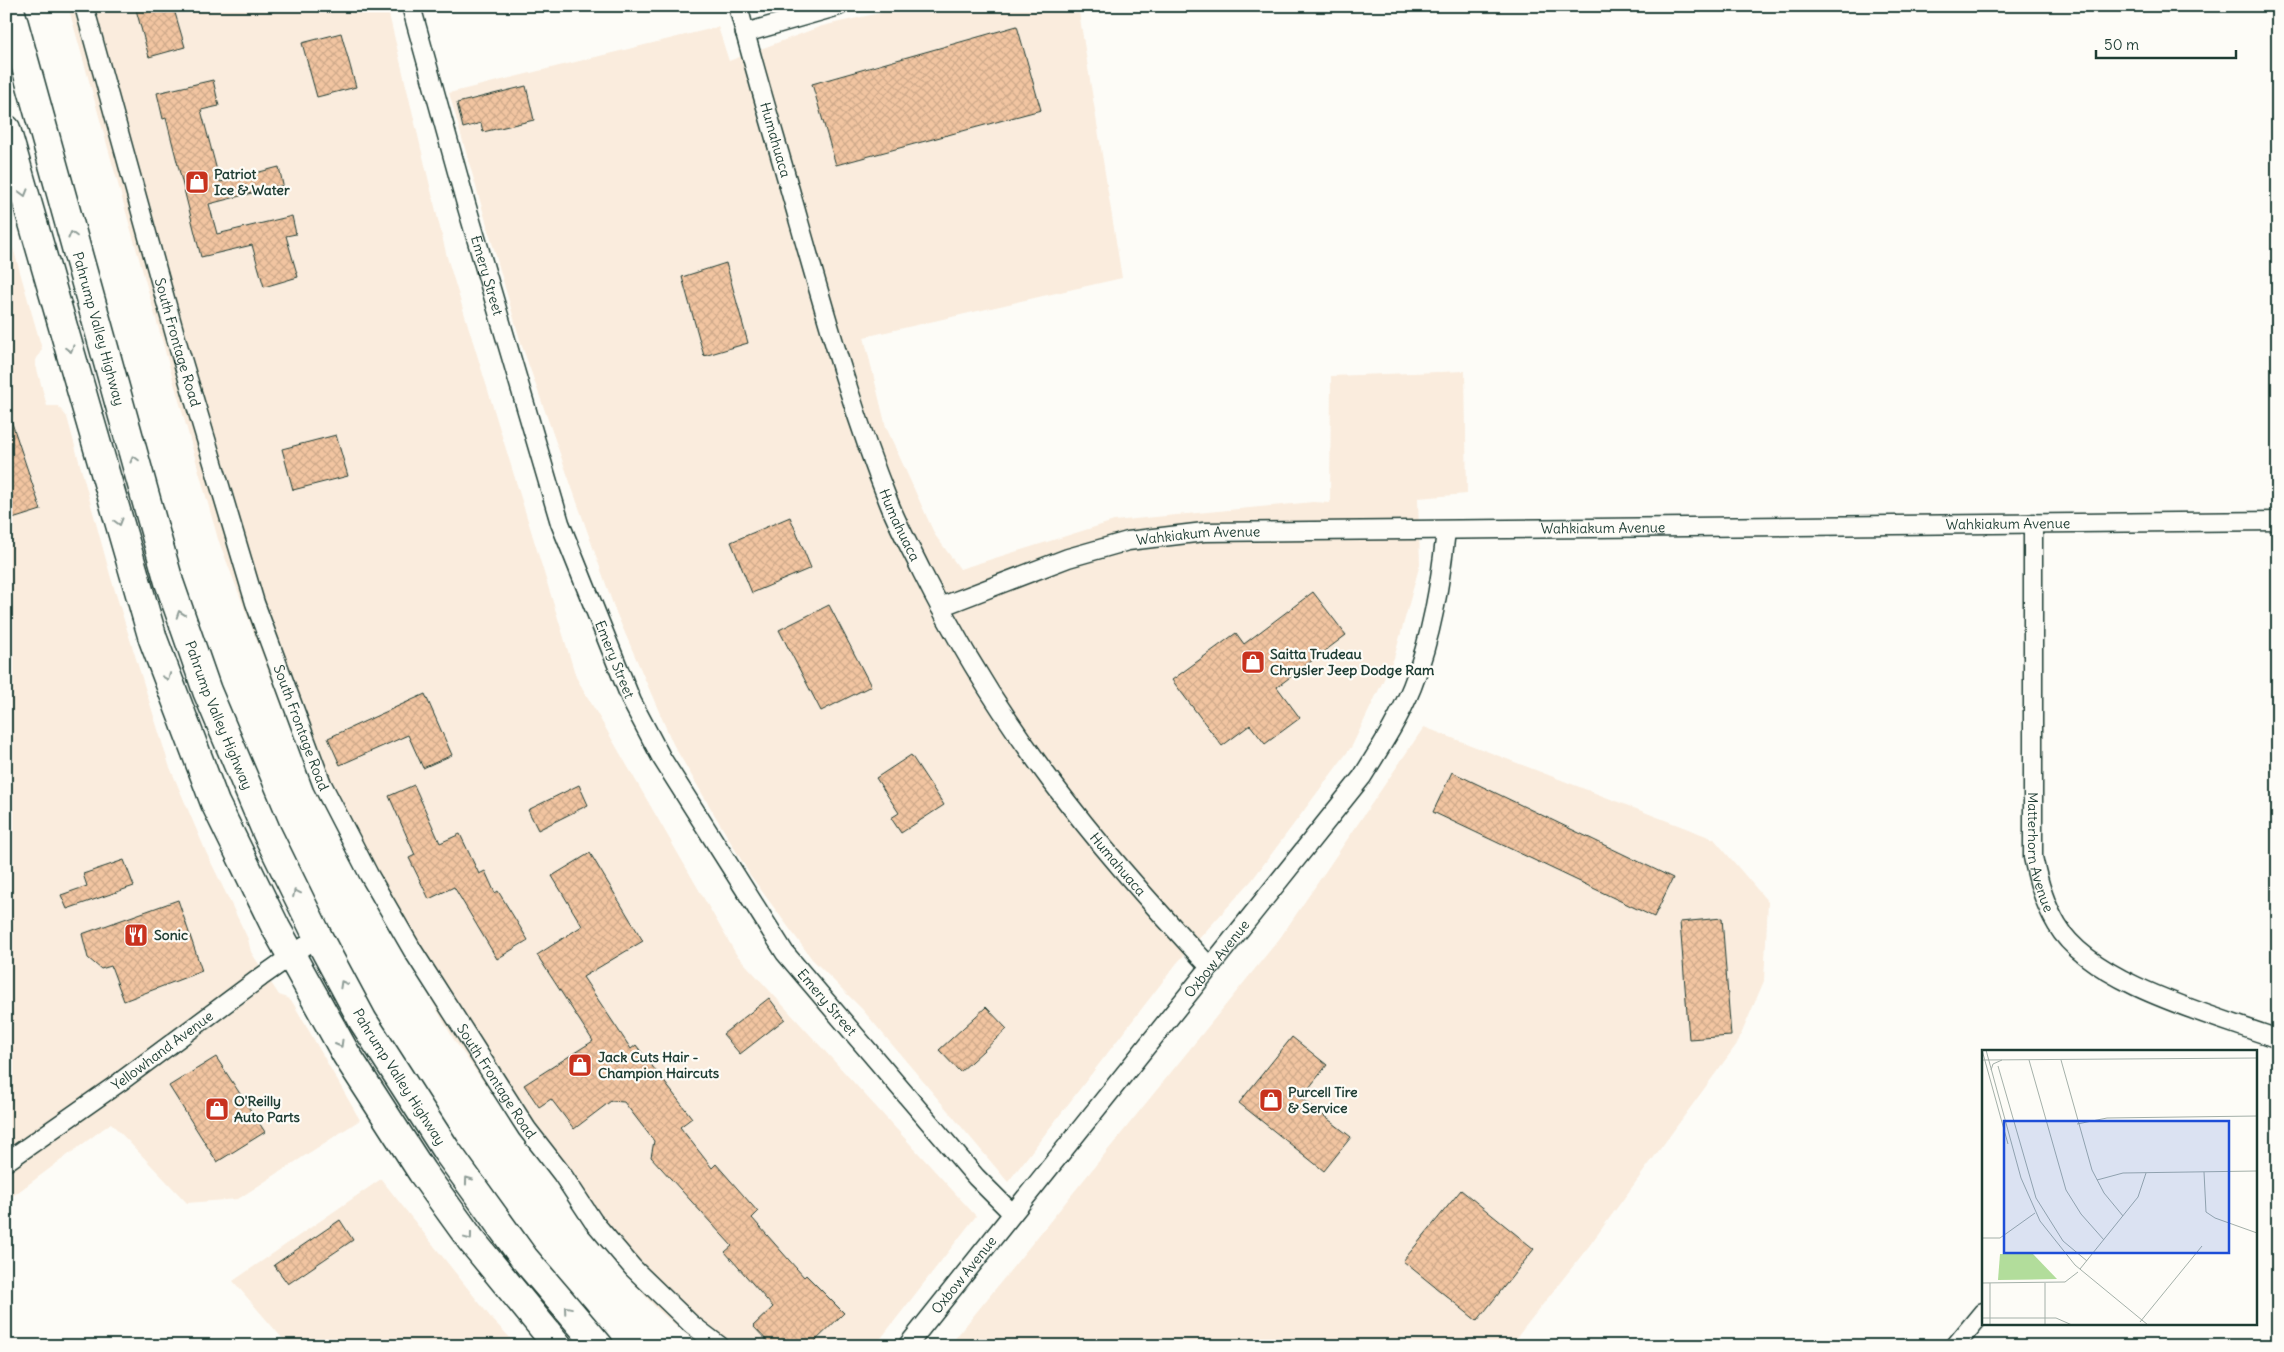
<svg xmlns="http://www.w3.org/2000/svg" width="2284" height="1352" viewBox="0 0 2284 1352" font-family="Delius,sans-serif">
	<style>
		.built { fill: #faecdd }
		.building { fill: url(#building-cross-hatch); stroke: #1f3d34 }
		.lines { fill: none; stroke-linecap: round; stroke-linejoin: round }
		.minor-casing { stroke: #1f3d34; stroke-width: 21 }
		.trunk-casing { stroke: #1f3d34; stroke-width: 31 }
		.minor { stroke: #fdfcf7; stroke-width: 18 }
		.trunk { stroke: #fdfcf7; stroke-width: 28 }
		.oneway { stroke: #8e9c96 }
		.labels { text-anchor: middle; dominant-baseline: central; stroke-width: 4.5; stroke-linejoin: round; paint-order: stroke }
		.street-label { font-size: 14px; fill: #1f3d34; stroke: #fdfcf7 }
		.poi-label { font-size: 14px; font-weight: bold; fill: #1f3d34; stroke: #fdfcf7; text-anchor: start }
		.inset-road { fill: none; stroke: #a4b0a9; stroke-width: 1 }
		.view { fill: #1d4ed8; fill-opacity: 0.15; stroke: #1d4ed8; stroke-width: 2.5 }
		.inset-edge { fill: none; stroke: #1f3d34; stroke-width: 2.5 }
	</style>
	<defs>
		<pattern id="building-cross-hatch" width="8" height="8" patternUnits="userSpaceOnUse" patternTransform="scale(1.25)"><rect width="8" height="8" fill="#f2c5a1"/><path d="M0 0l8 8M0 8l8-8" fill="none" stroke="#cfaa8b"/></pattern>
	</defs>
	<rect width="100%" height="100%" fill="#fdfcf7"/>
	<filter id="ink" filterUnits="userSpaceOnUse"><feTurbulence type="fractalNoise" baseFrequency=".02" numOctaves="2"/><feDisplacementMap in="SourceGraphic" scale="10" xChannelSelector="R" yChannelSelector="G"/><feConvolveMatrix kernelMatrix="1 2 1 2 8 2 1 2 1" color-interpolation-filters="sRGB"/></filter>
	<g filter="url(#ink)">
		<path class="built" d="M 68,6 L 387,6 L 447,257 L 576,677 L 736,954 L 976,1216 L 875,1346 L 700,1346 L 657,1309 L 600,1246 L 454,1040 L 317,798 L 218,539 Z
			M 910,6 L 1078,6 L 1122,278 L 864,337 L 886,427 L 935,535 L 960,569 L 1114,521 L 1313,502 L 1330,503 L 1331,376 L 1465,371 L 1467,494 L 1418,498 L 1420,564 L 1394,658 L 1352,746 L 1252,880 L 1177,963 L 1008,1182 L 862,1009 L 812,959 L 750,875 L 673,744 L 615,610 L 521,343 L 449,93 L 718,27 L 729,61 L 822,26 Z
			M 6,223 L 42,349 L 35,362 L 47,406 L 58,406 L 67,417 L 111,578 L 169,765 L 206,852 L 248,939 L 251,952 L 279,995 L 288,998 L 293,1003 L 360,1120 L 238,1199 L 187,1203 L 111,1123 L 6,1201 Z
			M 1424,727 L 1714,839 L 1768,902 L 1764,981 L 1737,1044 L 1589,1246 L 1510,1346 L 949,1346 L 1280,938 Z
			M 381,1179 L 492,1319 L 518,1346 L 289,1346 L 233,1281 Z"/>
		<path class="building" d="M 135,6 L 173,6 L 185,47 L 149,57 Z
			M 1017,26 L 1041,110 L 836,165 L 812,84 Z
			M 341,33 L 356,87 L 317,97 L 302,43 Z
			M 213,80 L 219,106 L 201,110 L 220,182 L 279,167 L 283,185 L 209,204 L 217,234 L 292,216 L 296,234 L 286,236 L 298,277 L 264,287 L 252,245 L 201,257 L 166,118 L 163,119 L 157,93 Z
			M 526,86 L 534,120 L 483,132 L 481,123 L 463,128 L 457,103 Z
			M 726,263 L 748,343 L 704,356 L 682,277 Z
			M 9,414 L 41,510 L 6,521 L 6,415 Z
			M 336,435 L 348,476 L 293,490 L 282,449 Z
			M 790,517 L 811,568 L 752,593 L 731,542 Z
			M 1313,592 L 1346,635 L 1277,687 L 1300,718 L 1265,744 L 1250,725 L 1222,746 L 1172,680 L 1236,633 L 1244,644 Z
			M 829,605 L 871,686 L 821,711 L 779,630 Z
			M 425,694 L 452,755 L 423,768 L 408,735 L 340,765 L 328,738 Z
			M 911,755 L 944,805 L 901,833 L 891,818 L 899,813 L 876,778 Z
			M 1452,772 L 1673,878 L 1654,917 L 1433,812 Z
			M 414,785 L 440,843 L 460,834 L 479,874 L 485,871 L 495,893 L 498,891 L 528,940 L 497,959 L 454,887 L 429,899 L 409,858 L 415,855 L 389,796 Z
			M 579,785 L 588,805 L 538,830 L 528,810 Z
			M 590,853 L 643,941 L 583,977 L 631,1049 L 636,1045 L 692,1118 L 680,1127 L 712,1168 L 716,1164 L 758,1212 L 752,1218 L 804,1277 L 806,1275 L 844,1313 L 810,1346 L 772,1346 L 753,1326 L 773,1307 L 725,1252 L 732,1246 L 651,1157 L 654,1141 L 624,1102 L 611,1101 L 574,1129 L 551,1099 L 539,1107 L 524,1085 L 593,1041 L 537,955 L 582,926 L 552,876 Z
			M 124,860 L 134,886 L 67,909 L 61,895 L 87,886 L 83,874 Z
			M 178,900 L 202,971 L 124,1001 L 111,966 L 101,969 L 88,958 L 82,934 Z
			M 1722,918 L 1731,1036 L 1689,1039 L 1680,922 Z
			M 769,998 L 785,1019 L 740,1054 L 723,1034 Z
			M 986,1007 L 1007,1029 L 960,1072 L 939,1050 Z
			M 1292,1037 L 1327,1065 L 1301,1098 L 1351,1137 L 1324,1171 L 1239,1103 Z
			M 216,1057 L 265,1132 L 217,1162 L 169,1086 Z
			M 1461,1190 L 1534,1249 L 1477,1321 L 1403,1261 Z
			M 340,1220 L 353,1240 L 288,1284 L 274,1265 Z"/>
		<g class="lines">
			<g class="minor-casing">
				<g id="minor">
					<path id="s1" d="M 84,6 L 179,349 L 255,603 L 322,784 L 369,875 L 413,951 L 527,1129 L 562,1174 L 593,1221 L 633,1268 L 691,1324 L 720,1346"/>
					<path id="s2" d="M 411,6 L 466,204 L 560,523 L 632,702 L 661,757 L 785,953 L 976,1177 L 1012,1213"/>
					<path id="s3" d="M 738,6 C 757,79 779,150 799,222 C 826,316 852,411 889,503 C 898,526 911,549 922,572 C 998,725 1093,843 1210,967"/>
					<path d="M 745,33 L 839,6"/>
					<path id="s4" d="M 2033,523 L 2033,857 C 2038,881 2044,903 2057,925 C 2091,984 2215,1016 2278,1039"/>
					<path id="s5" d="M 940,607 L 1068,558 L 1128,541 L 1204,532 L 2278,521"/>
					<path id="s6" d="M 6,1162 L 120,1082 L 261,977 L 318,937"/>
					<path id="s7" d="M 907,1346 L 1362,777 C 1380,748 1399,719 1412,687 C 1432,636 1440,585 1446,531"/>
					<path d="M 1955,1346 L 1983,1312"/>
				</g>
			</g>
			<g class="trunk-casing">
				<g id="trunk">
					<path id="s8" d="M 9,6 L 169,582 L 207,691 L 267,833 L 318,937 L 363,1021 L 446,1150 L 524,1258 L 599,1346"/>
					<path d="M 6,129 L 153,639 L 215,803 L 276,928 L 346,1054 L 422,1172 L 471,1240 L 558,1346"/>
				</g>
			</g>
			<use href="#minor" class="minor"/>
			<use href="#trunk" class="trunk"/>
		</g>
		<defs><path id="oneway-chevron" d="M-2-3.5L2.5 0L-2 3.5" fill="none" stroke-width="1.6" stroke-linecap="round" stroke-linejoin="round" transform="scale(1.25)"/></defs>
		<g class="oneway">
			<use href="#oneway-chevron" transform="translate(24 193) rotate(74)"/>
			<use href="#oneway-chevron" transform="translate(72 235) rotate(-105)"/>
			<use href="#oneway-chevron" transform="translate(70 349) rotate(74)"/>
			<use href="#oneway-chevron" transform="translate(134 459) rotate(-105)"/>
			<use href="#oneway-chevron" transform="translate(119 522) rotate(74)"/>
			<use href="#oneway-chevron" transform="translate(180 614) rotate(-109)"/>
			<use href="#oneway-chevron" transform="translate(167 677) rotate(69)"/>
			<use href="#oneway-chevron" transform="translate(296 893) rotate(-116)"/>
			<use href="#oneway-chevron" transform="translate(343 984) rotate(-119)"/>
			<use href="#oneway-chevron" transform="translate(340 1044) rotate(60)"/>
			<use href="#oneway-chevron" transform="translate(468 1180) rotate(-126)"/>
			<use href="#oneway-chevron" transform="translate(469 1237) rotate(53)"/>
			<use href="#oneway-chevron" transform="translate(567 1309) rotate(-130)"/>
		</g>
	</g>
	<defs>
		<g id="shop-square" transform="scale(1.25)"><rect x="-9" y="-9" width="18" height="18" rx="4" fill="#c8321e" stroke="#fdfcf7"/><path d="M-5-2.5h2.3a2.7 3.5 0 0 1 5.4 0H5L5.5 6h-11ZM-1.5-2.5h3a1.5 2.3 0 0 0-3 0Z" fill="#fff"/></g>
		<g id="restaurant-square" transform="scale(1.25)"><rect x="-9" y="-9" width="18" height="18" rx="4" fill="#c8321e" stroke="#fdfcf7"/><path d="M-5-6h1v4h1v-4h1v4h1v-4h1v5L-1.5 .5V6h-2V.5L-5-1ZM5-6V6H3V1.5H1.5Q1.5-4 5-6Z" fill="#fff"/></g>
	</defs>
	<g fill-rule="evenodd">
		<use href="#shop-square" x="197" y="182"/>
		<use href="#shop-square" x="1253" y="662"/>
		<use href="#restaurant-square" x="136" y="935"/>
		<use href="#shop-square" x="580" y="1065"/>
		<use href="#shop-square" x="1271" y="1100"/>
		<use href="#shop-square" x="217" y="1109"/>
	</g>
	<g class="labels">
		<g class="street-label">
			<text stroke="none"><textPath href="#s3" startOffset="139">Humahuaca</textPath></text>
			<text stroke="none"><textPath href="#s2" startOffset="280">Emery Street</textPath></text>
			<text stroke="none"><textPath href="#s8" startOffset="335">Pahrump Valley Highway</textPath></text>
			<text stroke="none"><textPath href="#s1" startOffset="349">South Frontage Road</textPath></text>
			<text stroke="none"><textPath href="#s5" startOffset="1080">Wahkiakum Avenue</textPath></text>
			<text stroke="none"><textPath href="#s3" startOffset="544">Humahuaca</textPath></text>
			<text stroke="none"><textPath href="#s5" startOffset="675">Wahkiakum Avenue</textPath></text>
			<text stroke="none"><textPath href="#s5" startOffset="270">Wahkiakum Avenue</textPath></text>
			<text stroke="none"><textPath href="#s2" startOffset="685">Emery Street</textPath></text>
			<text stroke="none"><textPath href="#s8" startOffset="740">Pahrump Valley Highway</textPath></text>
			<text stroke="none"><textPath href="#s1" startOffset="754">South Frontage Road</textPath></text>
			<text stroke="none"><textPath href="#s4" startOffset="330">Matterhorn Avenue</textPath></text>
			<text stroke="none"><textPath href="#s3" startOffset="949">Humahuaca</textPath></text>
			<text stroke="none"><textPath href="#s7" startOffset="496">Oxbow Avenue</textPath></text>
			<text stroke="none"><textPath href="#s2" startOffset="1090">Emery Street</textPath></text>
			<text stroke="none"><textPath href="#s6" startOffset="192">Yellowhand Avenue</textPath></text>
			<text stroke="none"><textPath href="#s8" startOffset="1145">Pahrump Valley Highway</textPath></text>
			<text stroke="none"><textPath href="#s1" startOffset="1159">South Frontage Road</textPath></text>
			<text stroke="none"><textPath href="#s7" startOffset="91">Oxbow Avenue</textPath></text>
		</g>
		<g class="poi-label">
			<text x="214" y="174">Patriot<tspan x="214" dy="16">Ice &amp; Water</tspan></text>
			<text x="1270" y="654">Saitta Trudeau<tspan x="1270" dy="16">Chrysler Jeep Dodge Ram</tspan></text>
			<text x="154" y="935">Sonic</text>
			<text x="598" y="1057">Jack Cuts Hair -<tspan x="598" dy="16">Champion Haircuts</tspan></text>
			<text x="1288" y="1092">Purcell Tire<tspan x="1288" dy="16">&amp; Service</tspan></text>
			<text x="234" y="1101">O'Reilly<tspan x="234" dy="16">Auto Parts</tspan></text>
		</g>
	</g>
	<g transform="translate(1982 1050)">
		<rect width="275" height="275" fill="#fdfcf7"/>
		<path d="M 18,204 L 51,204 L 75,229 L 16,230 Z" fill="#b2dd9b"/>
		<path class="inset-road" d="M 0,0 L 26,94M 4,0 L 39,128 L 58,171 L 93,215 L 166,275M 0,10 L 275,8M 47,10 L 84,140 L 99,164 L 122,190M 79,10 L 110,120 L 122,143 L 141,166M 16,16 L 54,148 L 81,191 L 105,211M 9,20 L 11,14 L 20,10M 95,74 L 125,68 L 275,66M 222,122 L 224,162 L 233,168 L 275,183M 115,130 L 141,123 L 275,121M 0,188 L 18,188 L 53,163M 98,219 L 156,147 L 164,123M 0,233 L 83,232 L 96,222M 8,233 L 8,275M 63,233 L 63,275M 0,268 L 74,268 L 90,275M 158,272 L 220,196"/>
		<path class="view" d="M 22,71 L 247,71 L 247,203 L 22,203 Z"/>
		<rect width="275" height="275" class="inset-edge"/>
	</g>
	<rect width="2284" height="1352" fill="none" stroke="#fdfcf7" stroke-width="25"/>
	<rect x="12" y="12" width="2259" height="1327" fill="none" stroke="#1f3d34" stroke-width="2" filter="url(#ink)"/>
	<path d="M2096 50v8h140v-8" fill="none" stroke="#1f3d34" stroke-width="2.5"/>
	<text x="2104" y="50" font-size="15" fill="#1f3d34" stroke="#fdfcf7" stroke-width="4" paint-order="stroke">50 m</text>
</svg>
